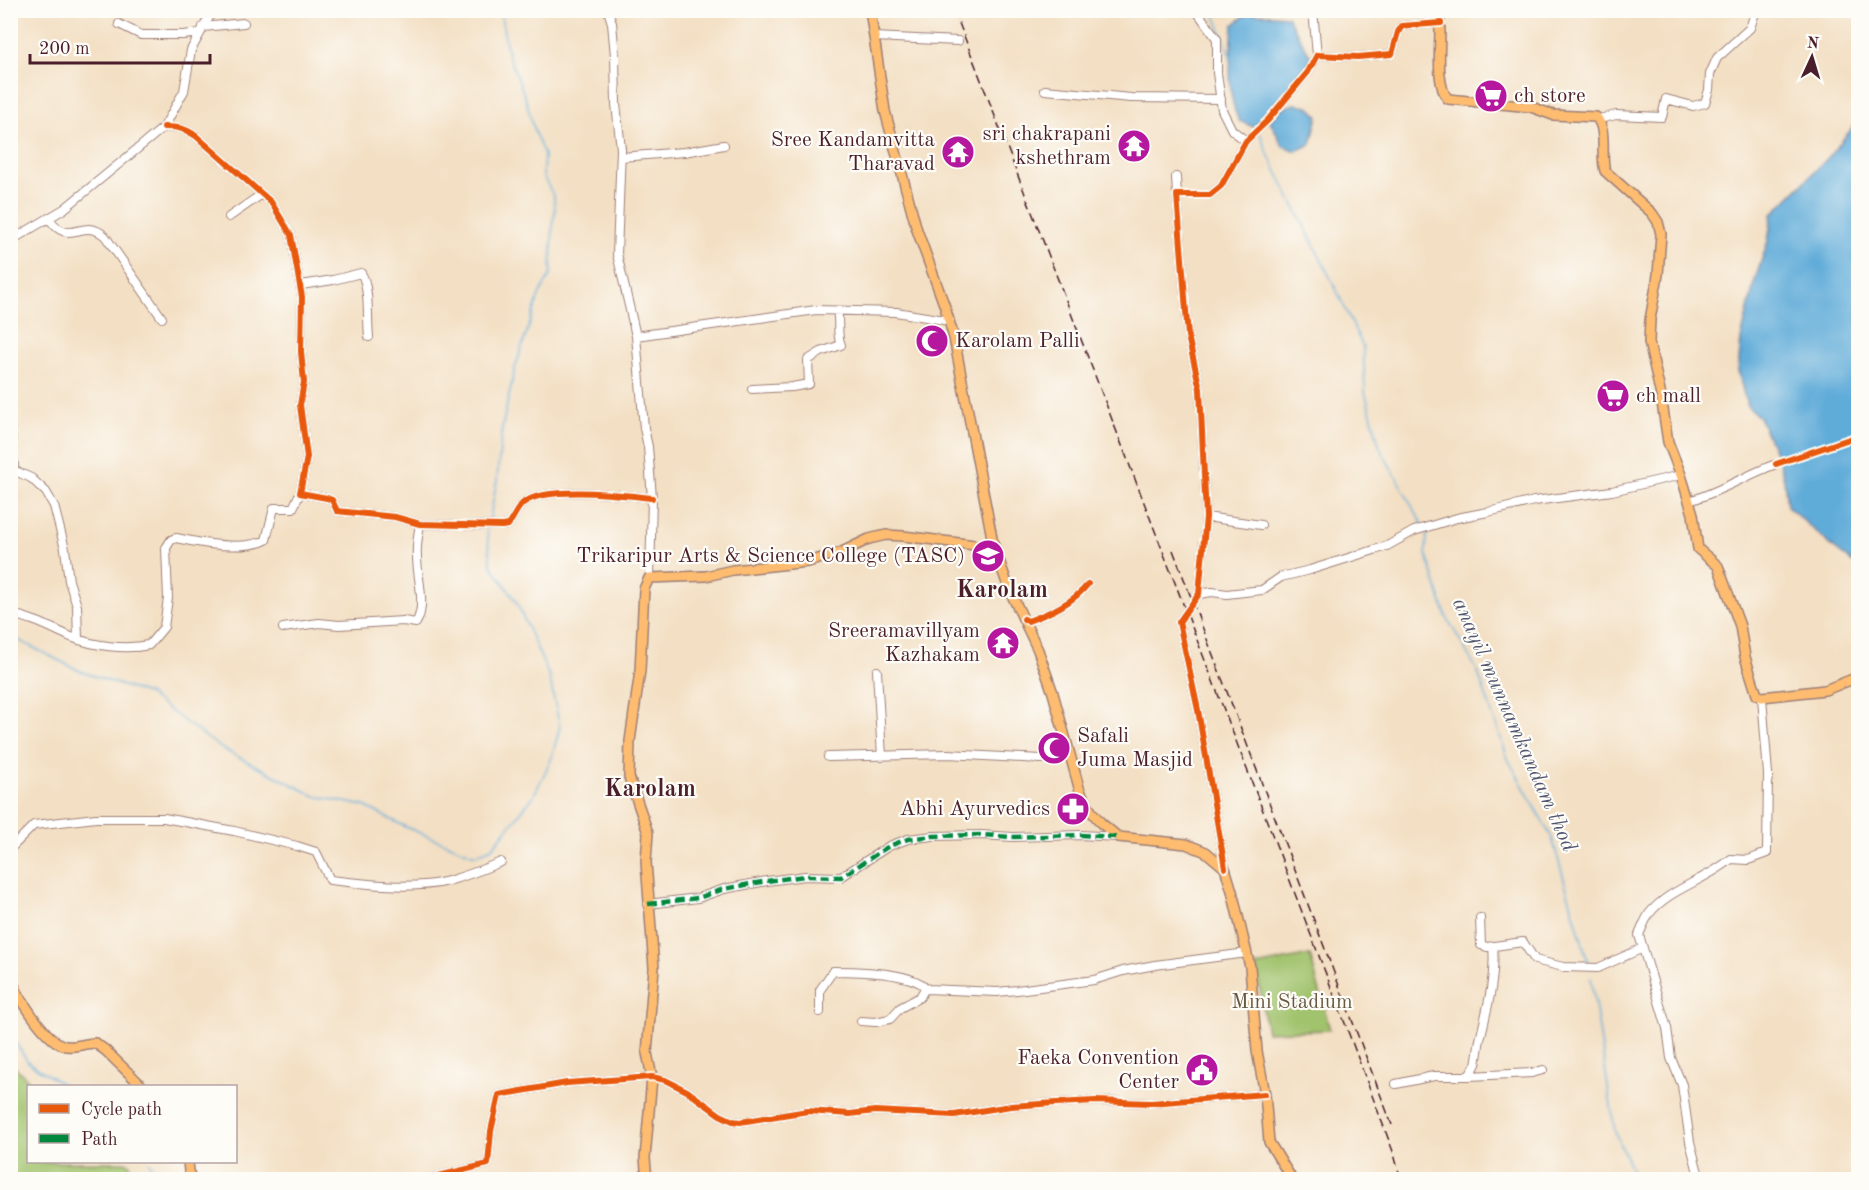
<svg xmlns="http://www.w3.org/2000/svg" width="1869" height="1190" viewBox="0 0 1869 1190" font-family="'Old Standard TT',serif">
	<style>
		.green { fill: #a1c36d; stroke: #76714c; stroke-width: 1.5 }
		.water { fill: #60acd9; stroke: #556682; stroke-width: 1.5 }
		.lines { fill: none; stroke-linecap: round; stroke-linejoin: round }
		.stream { stroke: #60acd9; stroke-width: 1.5 }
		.minor-casing { stroke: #9e7f77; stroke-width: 10 }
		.major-casing { stroke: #9e7f77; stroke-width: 12 }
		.minor { stroke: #fff; stroke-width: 8 }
		.major { stroke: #fdbc6f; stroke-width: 9 }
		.rail { stroke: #4a1f2b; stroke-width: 1.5; stroke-dasharray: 9 4.5; stroke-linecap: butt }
		.quiet { stroke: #00873e; stroke-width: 4.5; stroke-dasharray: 9 4.5; stroke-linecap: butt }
		.cycleway-casing { stroke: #fdfcf7; stroke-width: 10 }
		.cycleway { stroke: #e8590c; stroke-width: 6 }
		.labels { text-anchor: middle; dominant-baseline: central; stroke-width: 4.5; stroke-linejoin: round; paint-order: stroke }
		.poi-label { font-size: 21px; fill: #4a1f2b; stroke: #fdfcf7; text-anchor: end }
		.park-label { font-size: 21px; fill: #685842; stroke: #fdfcf7 }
		.water-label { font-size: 22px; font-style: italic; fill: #535771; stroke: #fdfcf7 }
		.quarter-label { font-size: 24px; font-weight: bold; fill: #4a1f2b; stroke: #fdfcf7 }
	</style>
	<rect width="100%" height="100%" fill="#fdfcf7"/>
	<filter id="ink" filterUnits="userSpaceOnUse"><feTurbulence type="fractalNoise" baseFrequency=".0167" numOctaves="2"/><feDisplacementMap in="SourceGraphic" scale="12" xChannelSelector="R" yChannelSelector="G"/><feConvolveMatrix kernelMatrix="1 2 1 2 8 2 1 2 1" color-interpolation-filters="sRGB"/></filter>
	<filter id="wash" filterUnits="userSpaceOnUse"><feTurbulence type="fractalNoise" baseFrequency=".008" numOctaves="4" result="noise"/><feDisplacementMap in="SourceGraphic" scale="24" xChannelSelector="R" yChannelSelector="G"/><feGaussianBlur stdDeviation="1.35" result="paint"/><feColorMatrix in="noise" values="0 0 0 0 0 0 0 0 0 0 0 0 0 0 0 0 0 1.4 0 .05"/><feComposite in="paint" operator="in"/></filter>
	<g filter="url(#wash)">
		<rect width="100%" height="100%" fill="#f3dfc3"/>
		<path class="green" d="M 1310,955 L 1330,1030 L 1267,1032 L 1256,966 Z
			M 11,1063 L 34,1086 L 28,1086 L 28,1162 L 125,1162 L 130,1164 L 132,1179 L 11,1179 Z"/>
		<path class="water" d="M 1248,13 L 1287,16 L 1311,57 L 1301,75 L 1254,127 L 1239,121 C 1225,91 1231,57 1233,25 Z
			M 1294,104 L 1309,106 L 1318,116 L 1311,144 L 1296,151 L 1283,146 L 1270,121 L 1281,109 Z
			M 1858,121 L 1858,567 L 1834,548 L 1787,506 L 1784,479 L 1779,461 L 1759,417 L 1747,406 L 1738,371 L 1741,339 L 1755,280 L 1768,241 L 1772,214 L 1827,159 Z"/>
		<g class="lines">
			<path class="stream" d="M 1213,10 L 1232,60
				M 1260,133 L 1267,152 L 1336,289 L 1363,347 L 1365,392 L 1380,448 L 1422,524
				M 489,523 L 497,480 L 502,428 L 515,368 L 540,293 L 551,274 L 553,220 L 555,214 L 554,197 L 543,176 L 544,155 L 535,133 L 525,97 L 508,55 L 500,10
				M 1427,534 L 1426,553 L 1446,616 L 1477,670 L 1508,759 L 1552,838 L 1588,962
				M 10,636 L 82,672 L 147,694 L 221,748 L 315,796 L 364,806 L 408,828 L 475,855 L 492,848 L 533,797 L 551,760 L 560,727 L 549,676 L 516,601 L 491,565 L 487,530
				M 1591,978 L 1615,1132 L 1636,1180
				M 10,1035 L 29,1063 L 65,1086
				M 149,1162 L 162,1180"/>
		</g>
	</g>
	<g filter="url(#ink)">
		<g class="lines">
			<g class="minor-casing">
				<path id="minor" d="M 608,10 L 612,23 L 615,56 L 616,104 L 621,149 L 617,254 L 636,336 L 644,428 L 648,447 L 652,498 L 650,577
					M 1196,10 L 1217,39 L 1217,73 L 1222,110 L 1232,130 L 1246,141
					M 1313,10 L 1317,55
					M 119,24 L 141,35 L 183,35 L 200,33
					M 203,27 L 244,23
					M 874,37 L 958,41
					M 1045,90 L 1131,98 L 1221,99
					M 1599,119 L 1616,115 L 1662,117 L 1666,99 L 1693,106 L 1705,103 L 1709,90 L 1710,74 L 1717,58 L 1750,28 L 1756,10
					M 164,127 C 177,127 185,128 196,136 L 271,202 L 291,235 L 302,297 L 301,352 L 304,382 L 300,405 L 307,457 L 300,493 L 327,498 L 332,500 L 337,511 L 395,517 L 420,524 L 502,526 L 508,525 C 513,519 517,508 523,503 C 547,485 623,495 652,498
					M 621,157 L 684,152 L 724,145
					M 1176,177 L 1177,195
					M 229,217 L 262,194
					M 49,218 C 69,249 82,216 105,236 L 162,318
					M 10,241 L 64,209 L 164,127 L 184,91 L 191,50 L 213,10
					M 301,285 L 333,280 L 361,273 C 370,286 367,320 369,337
					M 636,336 L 816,310 L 896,312 L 950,321
					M 752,389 L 792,387 L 809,384 L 808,360 L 821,352 L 841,345 C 836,334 840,323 837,311
					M 10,425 L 14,466 L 13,470 L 10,470
					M 13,470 L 31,478 L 46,492 L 54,506 L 65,549 L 69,581 L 77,606 L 78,639
					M 1689,501 C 1720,492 1746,475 1776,464
					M 1206,517 L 1261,525
					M 1199,594 L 1212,592 L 1227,594 L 1262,590 L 1281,577 L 1310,570 L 1387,546 L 1414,531 L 1457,518 L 1488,512 L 1534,501 L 1612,491 L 1681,475
					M 10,614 C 33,618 51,628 71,637 C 94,646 125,650 149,645 L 164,627 L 168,598 L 166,548 L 171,540 L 176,538 C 199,543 244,551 266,540 L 274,508 L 293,508 L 300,493
					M 1024,619 L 1028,621 C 1050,613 1073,603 1088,584
					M 283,628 L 319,623 L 339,625 L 403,621 L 416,623 C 427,605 417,578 417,557 C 416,546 418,535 420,524
					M 877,671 L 882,757
					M 828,757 L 948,754 L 1041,759 L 1069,753
					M 10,849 L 34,825 L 96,818 L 164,818 L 234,831 L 297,846 L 316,852 L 330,880 C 364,884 415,890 448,881 C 466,876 484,869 501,862
					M 1225,868 L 1198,710 L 1179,622 L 1199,594 L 1206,517 L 1200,389 L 1188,336 L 1177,195 L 1210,195 L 1221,186 L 1246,141 L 1268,120 L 1308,72 L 1317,55 L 1358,57 L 1392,54 L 1398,32 L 1402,26 L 1441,23
					M 648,904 L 698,898 L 724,889 L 767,881 L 805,876 L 841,877 L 889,846 L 908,839 L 933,836 L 981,835 L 1013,837 L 1080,835 L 1118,837
					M 1480,918 L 1481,945 L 1487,947 L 1523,942 L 1535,960 L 1563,967 L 1598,968 L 1643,948
					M 820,1012 L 820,990 L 833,971 C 855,971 914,972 927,989 L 997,992 L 1017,990 L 1094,980 L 1123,971 L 1155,965 L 1247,953
					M 861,1021 L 875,1022 L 890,1019 L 900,1008 L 920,997 L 924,990 L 927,989
					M 1469,1076 L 1532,1073 L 1543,1070
					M 1396,1084 L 1434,1076 L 1469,1076 C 1471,1072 1474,1069 1476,1064 C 1478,1056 1478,1048 1480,1040 C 1487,1009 1496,978 1493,946
					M 422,1180 L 488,1164 L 491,1131 L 499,1095 L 567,1083 L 652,1077 L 665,1080 L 687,1091 L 720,1115 L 733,1121 L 740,1122 L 808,1111 L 850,1114 L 875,1111 L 954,1115 L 1011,1106 L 1056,1103 L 1095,1101 L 1151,1103 L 1265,1094
					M 1700,1180 L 1690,1142 L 1682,1085 L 1671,1058 L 1667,1028 L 1639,935 C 1642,928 1645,920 1649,914 C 1668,889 1707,880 1731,859 L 1748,860 L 1767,853 L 1768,774 L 1762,697"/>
			</g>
			<g class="major-casing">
				<path id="major" d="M 870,10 L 885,111 L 917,230 L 945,307 L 954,338 L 993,543 L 1009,589 L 1038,650 L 1053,693 L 1080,791 L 1091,811 L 1101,823 L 1118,837 L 1186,844 L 1206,852 L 1225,868 L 1232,891 L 1250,967 L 1257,1051 L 1265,1094 L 1269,1142 L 1290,1176 L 1290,1180
					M 1439,10 C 1443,33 1433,83 1448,99 L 1531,107 L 1553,115 L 1596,117 C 1608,130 1600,155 1605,171 L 1652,213 L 1658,222 L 1661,234 L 1658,275 L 1650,320 L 1649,342 L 1661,396 L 1668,442 L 1681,475 L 1693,514 L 1698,549 L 1718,566 L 1740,626 L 1745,657 L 1757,695 L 1762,697 L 1825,690 L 1858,677
					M 10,977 C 18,996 43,1037 62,1045 C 72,1049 85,1043 95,1043 L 105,1050 L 142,1086
					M 188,1162 L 190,1180
					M 647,1180 L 645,1158 L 652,1077 L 647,1053 L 654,968 L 646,862 L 648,833 L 629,777 L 630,741 L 640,671 L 644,589 L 649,578 L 706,576 L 733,570 L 808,562 L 842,552 L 869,539 L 886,535 L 903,536 L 983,546 L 993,543"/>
			</g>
			<use href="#minor" class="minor"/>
			<use href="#major" class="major"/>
			<path class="rail" d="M 954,10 L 1346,1026 L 1394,1154 L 1401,1180
				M 1173,550 L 1392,1125"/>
			<path class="quiet" d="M 648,904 L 698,898 L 724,889 L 767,881 L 805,876 L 841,877 L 889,846 L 908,839 L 933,836 L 981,835 L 1013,837 L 1080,835 L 1118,837"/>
			<g class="cycleway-casing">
				<path id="cycleway" d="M 164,127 C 177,127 185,128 196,136 L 271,202 L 291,235 L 302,297 L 301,352 L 304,382 L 300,405 L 307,457 L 300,493 L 327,498 L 332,500 L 337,511 L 395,517 L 420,524 L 502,526 L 508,525 C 513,519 517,508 523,503 C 547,485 623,495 652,498
					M 1776,464 L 1858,436
					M 1024,619 L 1028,621 C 1050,613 1073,603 1088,584
					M 1225,868 L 1198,710 L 1179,622 L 1199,594 L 1206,517 L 1200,389 L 1188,336 L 1177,195 L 1210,195 L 1221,186 L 1246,141 L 1268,120 L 1308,72 L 1317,55 L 1358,57 L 1392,54 L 1398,32 L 1402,26 L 1441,23
					M 422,1180 L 488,1164 L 491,1131 L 499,1095 L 567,1083 L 652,1077 L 665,1080 L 687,1091 L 720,1115 L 733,1121 L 740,1122 L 808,1111 L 850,1114 L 875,1111 L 954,1115 L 1011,1106 L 1056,1103 L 1095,1101 L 1151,1103 L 1265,1094"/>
			</g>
			<use href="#cycleway" class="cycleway"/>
		</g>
	</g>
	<defs>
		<g id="supermarket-disc" transform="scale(1.725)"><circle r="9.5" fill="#b5179e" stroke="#fdfcf7"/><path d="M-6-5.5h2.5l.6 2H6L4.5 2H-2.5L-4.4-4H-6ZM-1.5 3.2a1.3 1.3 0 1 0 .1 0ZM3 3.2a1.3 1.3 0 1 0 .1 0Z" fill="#fff"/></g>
		<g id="temple-disc" transform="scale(1.725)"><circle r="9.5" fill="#b5179e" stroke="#fdfcf7"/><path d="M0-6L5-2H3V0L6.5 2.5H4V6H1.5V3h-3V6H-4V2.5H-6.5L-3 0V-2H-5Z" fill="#fff"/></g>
		<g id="mosque-disc" transform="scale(1.725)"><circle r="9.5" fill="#b5179e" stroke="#fdfcf7"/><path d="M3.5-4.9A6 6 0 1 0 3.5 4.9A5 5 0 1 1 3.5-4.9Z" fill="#fff"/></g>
		<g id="university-disc" transform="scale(1.725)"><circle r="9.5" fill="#b5179e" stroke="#fdfcf7"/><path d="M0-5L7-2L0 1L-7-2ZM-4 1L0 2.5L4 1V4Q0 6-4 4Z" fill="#fff"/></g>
		<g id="pharmacy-disc" transform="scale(1.725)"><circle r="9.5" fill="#b5179e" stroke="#fdfcf7"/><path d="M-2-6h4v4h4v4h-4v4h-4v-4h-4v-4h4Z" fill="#fff"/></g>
		<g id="civic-disc" transform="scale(1.725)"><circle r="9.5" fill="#b5179e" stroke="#fdfcf7"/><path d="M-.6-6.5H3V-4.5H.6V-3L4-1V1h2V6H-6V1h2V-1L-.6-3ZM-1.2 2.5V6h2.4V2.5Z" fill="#fff"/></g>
	</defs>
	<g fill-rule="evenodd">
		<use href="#supermarket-disc" x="1491" y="96"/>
		<use href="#temple-disc" x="1134" y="146"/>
		<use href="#temple-disc" x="958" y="152"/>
		<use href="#mosque-disc" x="932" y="341"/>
		<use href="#supermarket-disc" x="1613" y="396"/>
		<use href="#university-disc" x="988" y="556"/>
		<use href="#temple-disc" x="1003" y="643"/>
		<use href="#mosque-disc" x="1054" y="748"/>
		<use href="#pharmacy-disc" x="1073" y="809"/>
		<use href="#civic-disc" x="1202" y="1070"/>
	</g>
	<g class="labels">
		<g class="poi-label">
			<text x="1514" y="96" text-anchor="start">ch store</text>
			<text x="1111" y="134">sri chakrapani<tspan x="1111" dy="24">kshethram</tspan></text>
			<text x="935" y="140">Sree Kandamvitta<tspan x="935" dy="24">Tharavad</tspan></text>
			<text x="955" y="341" text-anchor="start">Karolam Palli</text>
			<text x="1636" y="396" text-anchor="start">ch mall</text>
			<text x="965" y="556">Trikaripur Arts &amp; Science College (TASC)</text>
			<text x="980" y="631">Sreeramavillyam<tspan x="980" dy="24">Kazhakam</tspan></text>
			<text x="1077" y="736" text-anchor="start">Safali<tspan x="1077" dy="24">Juma Masjid</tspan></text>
			<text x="1050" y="809">Abhi Ayurvedics</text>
			<text x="1179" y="1058">Faeka Convention<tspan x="1179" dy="24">Center</tspan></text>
		</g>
		<g class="park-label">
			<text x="1292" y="1002">Mini Stadium</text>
		</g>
		<g class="water-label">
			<text transform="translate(1514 725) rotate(66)">anayil munnamkandam thod</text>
		</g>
		<g class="quarter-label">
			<text x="1002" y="591">Karolam</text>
			<text x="650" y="790">Karolam</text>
		</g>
	</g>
	<rect width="1869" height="1190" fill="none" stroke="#fdfcf7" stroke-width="36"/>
	<rect x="27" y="1085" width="210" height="78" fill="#fdfcf7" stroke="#b5a4a5" stroke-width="1.5"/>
	<rect x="39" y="1104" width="30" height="9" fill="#e8590c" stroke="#b5a4a5" stroke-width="1.5"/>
	<text x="81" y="1115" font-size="18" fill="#4a1f2b">Cycle path</text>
	<rect x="39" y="1134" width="30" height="9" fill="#00873e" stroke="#b5a4a5" stroke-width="1.5"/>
	<text x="81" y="1145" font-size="18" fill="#4a1f2b">Path</text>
	<g transform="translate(1812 57) rotate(4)" stroke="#fdfcf7" stroke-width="4.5" paint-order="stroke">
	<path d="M0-4.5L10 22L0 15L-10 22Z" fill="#4a1f2b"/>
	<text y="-9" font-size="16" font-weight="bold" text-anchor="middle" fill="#4a1f2b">N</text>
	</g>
	<path d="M30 54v9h180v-9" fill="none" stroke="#4a1f2b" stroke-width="3"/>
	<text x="39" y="54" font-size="18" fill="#4a1f2b" stroke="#fdfcf7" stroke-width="4.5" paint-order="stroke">200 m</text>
</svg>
